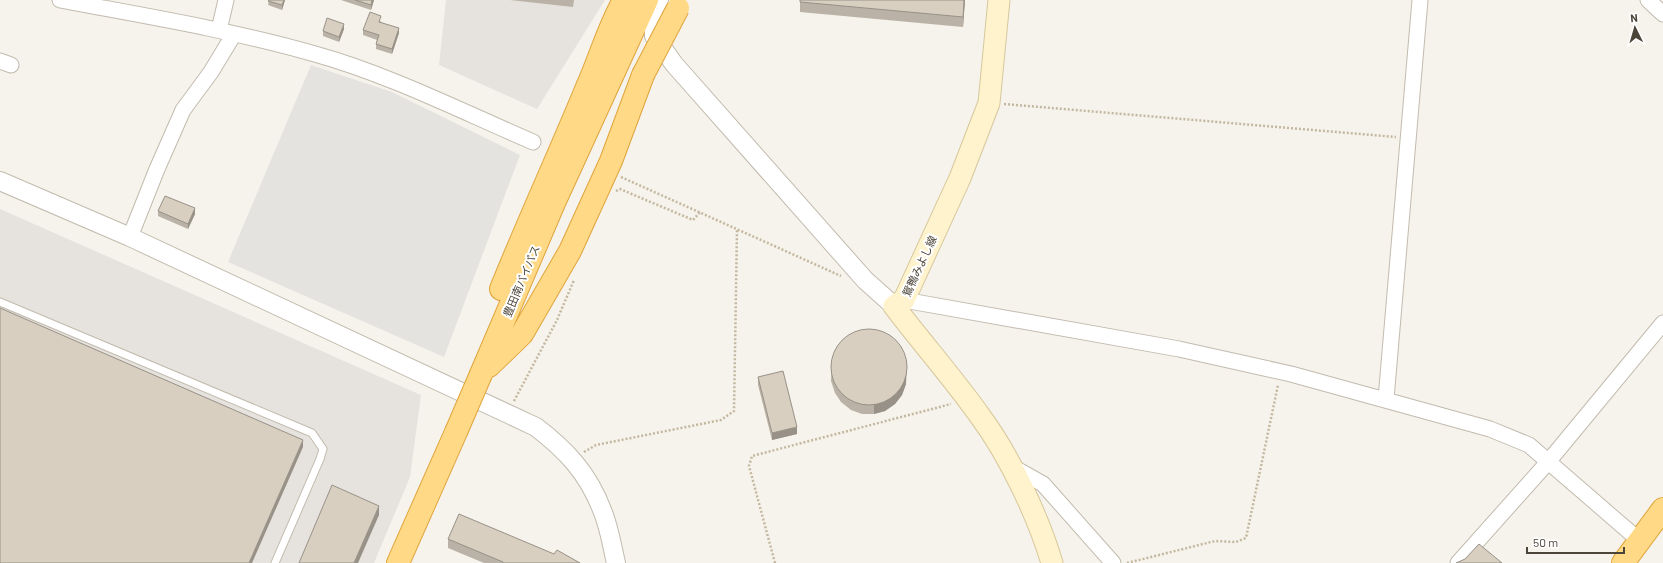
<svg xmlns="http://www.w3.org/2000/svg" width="1663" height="563" viewBox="0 0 1663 563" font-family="Barlow,'Noto Sans JP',sans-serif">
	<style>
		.industrial { fill: #e6e2dd }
		.parking { fill: #e5e3e0 }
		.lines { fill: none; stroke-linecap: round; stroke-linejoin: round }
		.service-casing { stroke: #c2bbae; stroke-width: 9 }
		.minor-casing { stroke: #c2bbae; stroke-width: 17 }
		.tertiary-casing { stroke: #c2bbae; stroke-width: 20 }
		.secondary-casing { stroke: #d6c79b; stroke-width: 23 }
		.trunk-casing { stroke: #e0a43c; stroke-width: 24 }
		.path { stroke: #c4b79f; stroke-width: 2.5; stroke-dasharray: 2 2; stroke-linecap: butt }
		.service { stroke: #fff; stroke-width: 7 }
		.minor { stroke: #fff; stroke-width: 15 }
		.tertiary { stroke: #fff; stroke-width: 18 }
		.secondary { stroke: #fff3cd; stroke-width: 21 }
		.trunk { stroke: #ffd985; stroke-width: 22 }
		.trunk-bridge-casing { stroke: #e0a43c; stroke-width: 24; stroke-linecap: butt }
		.trunk-bridge { stroke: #ffd985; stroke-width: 22 }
		.wall { fill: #bab2a6 }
		.shaded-wall { fill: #979187 }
		.building { fill: #d8cfc1; stroke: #979187 }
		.labels { text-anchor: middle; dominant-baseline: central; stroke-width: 4; stroke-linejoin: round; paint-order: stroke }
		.street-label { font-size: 11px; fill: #4b4439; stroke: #fff }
	</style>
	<rect width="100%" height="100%" fill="#f6f3ec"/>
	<path class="industrial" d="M 446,0 L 605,0 L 537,109 L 439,65 Z
		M 0,209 L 421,395 L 410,477 L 374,563 L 0,563 Z"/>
	<path class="parking" d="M 311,65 L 392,92 L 520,155 L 444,357 L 228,262 Z"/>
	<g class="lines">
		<g class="service-casing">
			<path id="service" d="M 0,302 L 312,433 L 323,449 L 320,459 L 275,563"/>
		</g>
		<g class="minor-casing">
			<path id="minor" d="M 60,0 C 145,16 231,30 315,54 C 390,75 461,111 533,142
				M 1648,0 L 1663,14
				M 219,30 L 226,0
				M 0,61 L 11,65
				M 130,237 L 157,169 L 183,110 L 211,72 L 234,34
				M 904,300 L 1179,349 L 1291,374 L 1490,429 L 1529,445 L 1640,541
				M 1386,399 L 1420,0
				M 1011,466 L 1043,484 L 1113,563
				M 1458,563 L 1548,462 L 1663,323"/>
		</g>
		<g class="tertiary-casing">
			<path id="tertiary" d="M 659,0 L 653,11 L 654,36 L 674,64 L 865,280 L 894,306
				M 0,181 L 130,237 L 536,427 C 566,450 588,473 602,510 C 609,526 612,546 616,563"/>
		</g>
		<g class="secondary-casing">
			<path id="secondary" d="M 999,0 L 989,103 L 960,178 L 904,300 L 894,306 C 922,343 953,378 980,416 C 1009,455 1038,516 1052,563"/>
		</g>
		<g class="trunk-casing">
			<path id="trunk" d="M 501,289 C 528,222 559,155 587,87 C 600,58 608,28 624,0
				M 489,366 L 522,334 L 570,251 L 611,161 L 643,75
				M 481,374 L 554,203 L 647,0
				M 398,563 L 456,432
				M 1623,563 L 1663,509"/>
		</g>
		<path class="path" d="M 1004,104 L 1396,137
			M 621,177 L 841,276
			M 616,191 L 620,189 L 693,220 L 700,212
			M 514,401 L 557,320 L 574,280
			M 584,452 L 596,445 L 721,420 L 734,411 L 737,229
			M 775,563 L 749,466 L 752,456 L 951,404
			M 1127,563 L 1215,541 L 1236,542 L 1246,538 L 1278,385"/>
		<use href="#service" class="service"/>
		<use href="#minor" class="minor"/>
		<use href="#tertiary" class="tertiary"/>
		<use href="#secondary" class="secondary"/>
		<use href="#trunk" class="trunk"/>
		<g class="trunk-bridge-casing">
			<path id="trunk-bridge" d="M 643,75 L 678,8
				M 456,432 L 481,374"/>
		</g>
		<use href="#trunk-bridge" class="trunk-bridge"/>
	</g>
	<path class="wall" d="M 269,0 L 285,0 L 282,10 L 268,5 Z
		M 341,0 L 374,0 L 371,10 Z
		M 510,0 L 574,0 L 573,7 Z
		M 800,0 L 965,0 L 963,27 L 800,12 Z
		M 381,21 L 381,22 L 399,33 L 392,54 L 376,49 L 376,44 L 377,40 L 363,35 L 363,30 Z
		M 344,29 L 339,42 L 323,36 L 323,31 Z
		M 158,211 L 195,214 L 188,229 L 158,216 Z
		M 832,360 L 906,384 L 902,395 L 895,404 L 885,411 L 874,414 L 862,414 L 851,410 L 841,402 L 835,393 L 831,381 Z
		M 758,377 L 797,434 L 772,440 L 758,385 Z
		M 448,539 L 554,554 L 580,563 L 484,563 L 448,548 Z"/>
	<path class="shaded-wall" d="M 284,0 L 285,0 L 282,10 L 282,5 Z
		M 372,0 L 374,0 L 371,10 L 371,5 Z
		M 964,0 L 965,0 L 963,27 L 963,17 Z
		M 344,24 L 344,29 L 339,42 L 339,37 Z
		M 399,28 L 399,33 L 392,54 L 392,49 Z
		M 195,208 L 195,214 L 188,229 L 188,224 Z
		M 907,362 L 906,384 L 902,395 L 895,404 L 885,411 L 874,414 L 874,405 Z
		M 797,427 L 797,434 L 772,440 L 772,433 Z
		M 303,440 L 303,447 L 252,563 L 249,563 Z
		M 379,506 L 379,515 L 358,563 L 354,563 Z"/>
	<path class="building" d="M 269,0 L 284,0 L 282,5 L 268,1 Z
		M 355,0 L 372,0 L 371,5 Z
		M 800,0 L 964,0 L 963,17 L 800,2 Z
		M 370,12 L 381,16 L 379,22 L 399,28 L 392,49 L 376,44 L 379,35 L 363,30 Z
		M 327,18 L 344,24 L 339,37 L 323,31 Z
		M 165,196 L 195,208 L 188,224 L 158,211 Z
		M 0,308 L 303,440 L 249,563 L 0,563 Z
		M831 367a38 38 0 1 1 76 0a38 38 0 1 1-76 0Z
		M 783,371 L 797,427 L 772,433 L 758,377 Z
		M 332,485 L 379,506 L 354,563 L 299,563 Z
		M 459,514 L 554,554 L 557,550 L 580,563 L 503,563 L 503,562 L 448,539 Z
		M 1479,544 L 1502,563 L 1456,563 L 1465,559 Z"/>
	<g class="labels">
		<g class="street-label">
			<text transform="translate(919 266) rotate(-65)">鴛鴨みよし線</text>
			<text transform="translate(521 281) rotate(-67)">豊田南バイパス</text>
		</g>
	</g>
	<g transform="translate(1635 28) rotate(355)" stroke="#ffffff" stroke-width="3" paint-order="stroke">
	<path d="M0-3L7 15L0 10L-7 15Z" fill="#4b4439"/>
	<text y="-6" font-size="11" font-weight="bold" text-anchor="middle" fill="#4b4439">N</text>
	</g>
	<path d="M1527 547v6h97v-6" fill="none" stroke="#4b4439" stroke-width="2"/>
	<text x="1533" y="547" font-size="12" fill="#4b4439" stroke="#ffffff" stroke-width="3" paint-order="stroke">50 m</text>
</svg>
